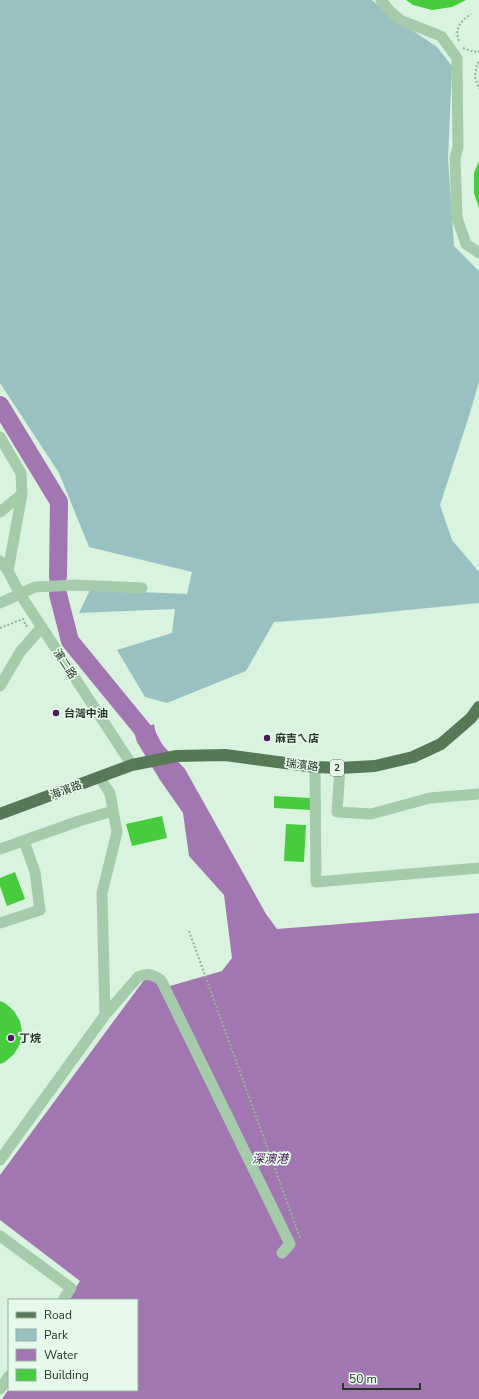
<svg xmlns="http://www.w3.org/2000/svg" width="479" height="1399" viewBox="0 0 479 1399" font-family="'Nunito Sans','Noto Sans TC',sans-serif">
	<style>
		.green { fill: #99c1c2 }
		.water { fill: #a277b1 }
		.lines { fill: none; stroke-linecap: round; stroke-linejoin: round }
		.river { stroke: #a277b1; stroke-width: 18 }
		.building { fill: #47cc3e }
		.path { stroke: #8fb794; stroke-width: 2; stroke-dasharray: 2 2; stroke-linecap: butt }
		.minor { stroke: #a5cbab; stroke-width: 11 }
		.major { stroke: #577958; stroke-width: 12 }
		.poi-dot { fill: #4b1a5a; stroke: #e6faeb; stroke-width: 1.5 }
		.labels { text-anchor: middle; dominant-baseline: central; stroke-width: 3.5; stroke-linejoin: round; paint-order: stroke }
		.shield { fill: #e6faeb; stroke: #607262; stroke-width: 1 }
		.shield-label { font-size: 10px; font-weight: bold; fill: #273727 }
		.street-label { font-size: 11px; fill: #273727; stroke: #e6faeb }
		.poi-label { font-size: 11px; font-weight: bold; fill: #273727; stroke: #e6faeb; text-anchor: start }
		.water-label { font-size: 12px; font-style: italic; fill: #4b1a5a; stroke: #e6faeb }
	</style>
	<rect width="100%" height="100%" fill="#d9f3df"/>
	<path class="green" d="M 0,0 L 372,0 L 388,14 L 437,47 L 452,66 L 448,159 L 454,246 L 479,271 L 479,382 L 469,416 L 440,505 L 452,540 L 479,572 L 479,603 C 411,609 343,618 274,622 L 246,671 L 167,703 L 145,697 L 117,650 L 172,633 L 175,609 L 79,613 L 90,590 L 187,594 L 192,572 L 89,547 L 59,473 L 0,383 Z"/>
	<path class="water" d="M 154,724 L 157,739 L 185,769 L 266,914 L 277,929 L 479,913 L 479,1399 L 2,1399 L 9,1389 L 9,1390 L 137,1390 L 137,1300 L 68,1300 L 80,1281 L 0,1220 L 0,1175 L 147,976 L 163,988 L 222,971 L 232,958 L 224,895 L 189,856 L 183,813 L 160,780 L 137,742 L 134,732 Z"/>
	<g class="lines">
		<path class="river" d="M 0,405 L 59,502 L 58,577
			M 58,594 L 70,641 L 147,735 L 155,750"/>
	</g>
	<path class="building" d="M 406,0 L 466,0 L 452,7 L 432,10 L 413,5 Z
		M 479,161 L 479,208 L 474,193 L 474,173 Z
		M 274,796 L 311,798 L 310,810 L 274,808 Z
		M 162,816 L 167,838 L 132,846 L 126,824 Z
		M 286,824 L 306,825 L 304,862 L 284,861 Z
		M 15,872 L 25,899 L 7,906 L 0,886 L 0,878 Z
		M 0,1001 L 5,1003 L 14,1011 L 20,1021 L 22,1032 L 20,1044 L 14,1054 L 5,1062 L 0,1064 Z"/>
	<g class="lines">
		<path class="path" d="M 459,41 C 454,28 461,21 471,14
			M 463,48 L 474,52 L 479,51
			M 479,62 L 477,64 L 475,77 L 479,89
			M 0,628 L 23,619 L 26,626 L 28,625
			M 189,931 L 300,1238"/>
		<path class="minor" d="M 381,0 L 389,10 L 400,20 L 441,36 L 457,58 L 458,147 L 455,158 L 457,218 L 466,244 L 479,253
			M 0,437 L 21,473 L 22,494 L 8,571
			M 0,512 L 22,494
			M 0,561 L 8,571 L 20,594 L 132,765
			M 0,603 L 35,587 L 75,585 L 142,588
			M 0,686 L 20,652 L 42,627
			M 315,767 L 316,882 L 479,868
			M 340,768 L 337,812 L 371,814 L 430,798 L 479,794
			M 0,849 L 79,821 L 113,811
			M 0,923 L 40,910 L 35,872 L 24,841
			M 105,1015 L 138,977 C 147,973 152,974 161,980 L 290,1244 L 282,1253
			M 0,1160 L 105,1015 L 102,893 L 117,832 L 110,793 L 99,777
			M 0,1236 L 71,1288 L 63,1300
			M 0,1389 L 9,1376"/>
		<path class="major" d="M 0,814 L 132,765 L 177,756 L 225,755 L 315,767 L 340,768 L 375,766 L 413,757 L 441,744 L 471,718 L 479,707"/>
	</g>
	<g class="poi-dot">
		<circle cx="56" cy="713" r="4"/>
		<circle cx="267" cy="738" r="4"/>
		<circle cx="11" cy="1038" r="4"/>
	</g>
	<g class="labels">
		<rect class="shield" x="330" y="760" width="14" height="16" rx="3"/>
		<g class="shield-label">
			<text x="337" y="768">2</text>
		</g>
		<g class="street-label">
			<text transform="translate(65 664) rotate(57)">濱二路</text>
			<text transform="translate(302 765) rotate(7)">瑞濱路</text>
			<text transform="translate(66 790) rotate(-20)">海濱路</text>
		</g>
		<g class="poi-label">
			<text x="64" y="713">台灣中油</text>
			<text x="275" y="738">麻吉ㄟ店</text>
			<text x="19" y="1038">丁烷</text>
		</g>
		<g class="water-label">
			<text x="270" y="1159">深澳港</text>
		</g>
	</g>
	<rect x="8" y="1299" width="130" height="92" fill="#e6faeb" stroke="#9aac9d"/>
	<rect x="16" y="1312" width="20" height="6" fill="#577958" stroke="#9aac9d"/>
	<text x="44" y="1319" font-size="12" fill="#273727">Road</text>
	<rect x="16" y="1329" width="20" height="12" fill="#99c1c2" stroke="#9aac9d"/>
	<text x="44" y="1339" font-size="12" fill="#273727">Park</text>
	<rect x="16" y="1349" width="20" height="12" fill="#a277b1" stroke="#9aac9d"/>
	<text x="44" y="1359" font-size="12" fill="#273727">Water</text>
	<rect x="16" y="1369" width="20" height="12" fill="#47cc3e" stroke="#9aac9d"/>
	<text x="44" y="1379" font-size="12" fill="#273727">Building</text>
	<path d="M343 1383v6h77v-6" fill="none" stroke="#273727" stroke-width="2"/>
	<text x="349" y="1383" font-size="12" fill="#273727" stroke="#e6faeb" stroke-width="3" paint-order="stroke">50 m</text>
</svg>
